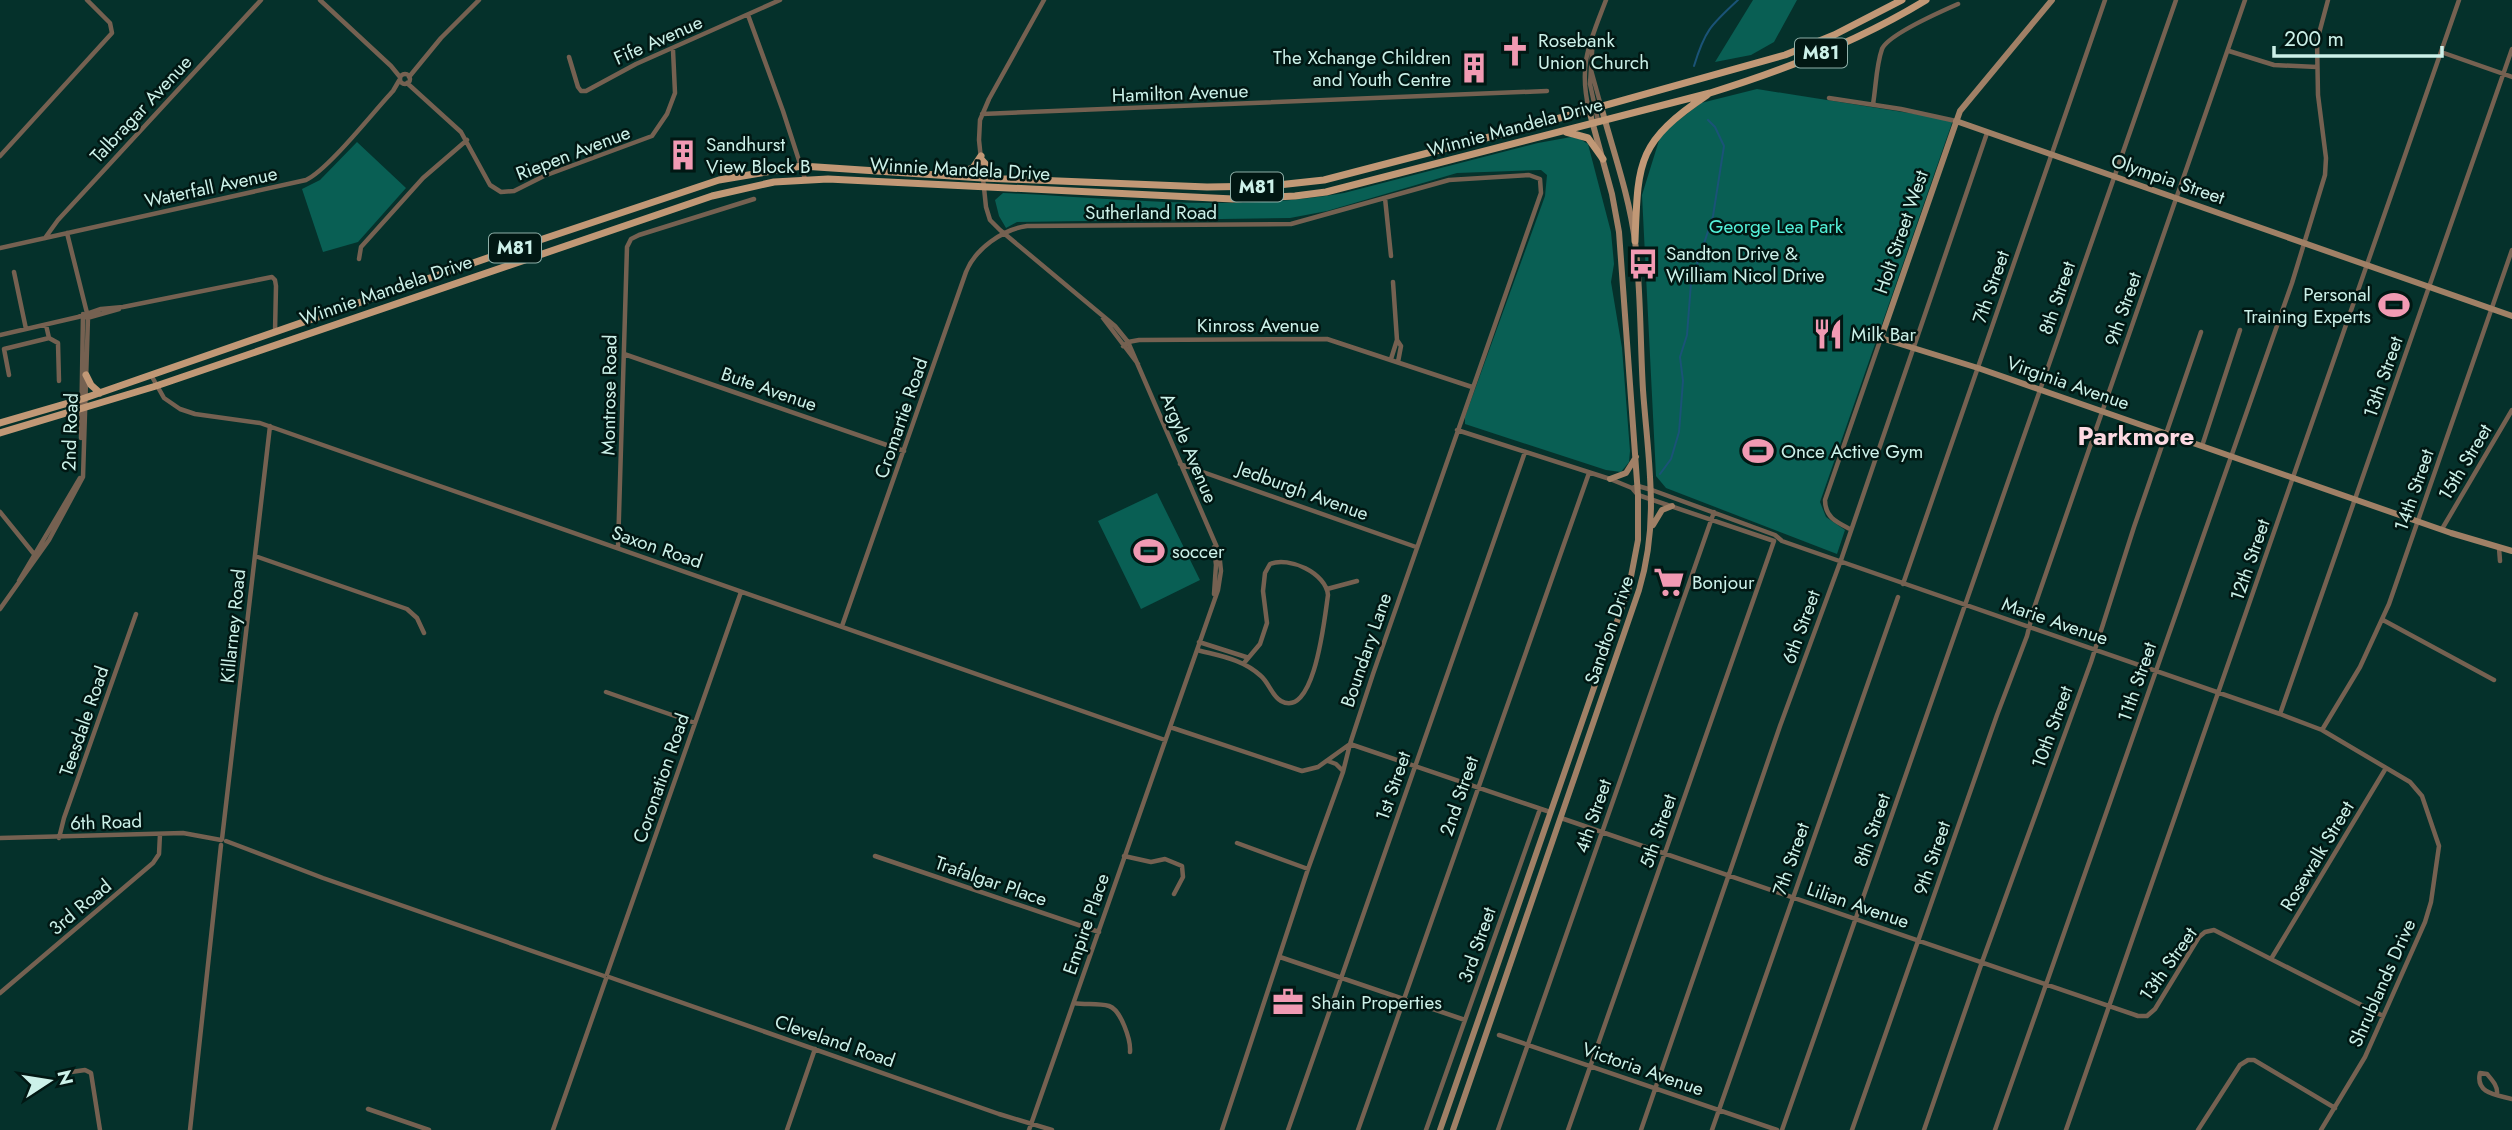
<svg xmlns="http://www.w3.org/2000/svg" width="2512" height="1130" viewBox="0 0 2512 1130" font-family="Jost,sans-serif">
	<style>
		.green { fill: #095f54 }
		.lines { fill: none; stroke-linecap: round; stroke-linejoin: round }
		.stream { stroke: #1a5377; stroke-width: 2 }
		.street { stroke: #756151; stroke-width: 4.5 }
		.secondary { stroke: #a08066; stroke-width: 6 }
		.primary { stroke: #c19876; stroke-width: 7 }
		.labels { text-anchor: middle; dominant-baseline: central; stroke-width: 5; stroke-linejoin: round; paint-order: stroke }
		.shield { fill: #011713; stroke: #8fb0a9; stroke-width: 2 }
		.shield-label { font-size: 18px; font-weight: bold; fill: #ccf1e9 }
		.street-label { font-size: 19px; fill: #ccf1e9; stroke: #011713 }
		.poi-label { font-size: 19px; fill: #ccf1e9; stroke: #011713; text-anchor: start }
		.park-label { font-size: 19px; fill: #53f1d9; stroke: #011713 }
		.district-label { font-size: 26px; font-weight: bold; fill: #fcd9e2; stroke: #011713 }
	</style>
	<rect width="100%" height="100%" fill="#05312b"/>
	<path class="green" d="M 1753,0 L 1797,0 L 1774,42 L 1751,55 L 1715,62 Z
		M 1757,89 L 1953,120 L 1820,502 L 1826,517 L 1845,530 L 1837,554 L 1666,488 L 1656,476 L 1642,195 L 1661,134 L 1701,103 Z
		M 1571,137 L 1580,139 L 1588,144 L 1611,232 L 1614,264 L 1611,282 L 1622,348 L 1630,451 L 1629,462 L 1621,472 L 1606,470 L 1465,424 L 1465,417 L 1545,196 L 1547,175 L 1541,170 L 1457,173 L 1327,211 L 1290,218 L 1017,222 L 1006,228 L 999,216 L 995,200 L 1003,193 C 1115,198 1232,213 1344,193 L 1538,143 Z
		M 357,142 L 406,188 L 358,242 L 323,252 L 302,189 L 320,180 Z
		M 1157,493 L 1200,580 L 1141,609 L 1098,521 Z"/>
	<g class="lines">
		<path class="stream" d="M 1694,66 C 1705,30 1711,25 1738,0
			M 1660,474 L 1671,459 L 1679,432 L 1683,381 L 1680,357 L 1687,335 L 1691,283 L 1713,216 L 1724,146 L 1715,127 L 1708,120"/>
		<path class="street" d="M 320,0 L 391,66 L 400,77
			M 748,15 L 783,111 L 805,179
			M 1593,37 L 1590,84 L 1598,121
			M 2229,51 L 2274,65 L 2317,67
			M 2441,52 L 2512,77
			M 569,57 L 578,87 L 581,91 L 586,91 L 636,64 L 780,0
			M 1591,70 L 1601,106
			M400 79a5 5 0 1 1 10 0a5 5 0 1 1-10 0Z
			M 409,77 L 441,38 L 479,0
			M 407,83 L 461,132 L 490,185 L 501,192 L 514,191 L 544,176 L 652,136 L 667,114 L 675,93 L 673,50
			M 1829,98 L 1901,109 L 1956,121
			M 1873,104 C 1876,87 1876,66 1882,49 C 1888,35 1942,11 1958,4
			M 1589,110 C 1578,64 1590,42 1606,0
			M 982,114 L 1547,91
			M 0,156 L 112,33 L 110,23 L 87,0
			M 1385,198 L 1391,256
			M 45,238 L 58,220 L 261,0
			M 0,248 L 306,180 C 328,170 374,111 393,91 L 400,79
			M 359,259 L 361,247 L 423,178 L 467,140
			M 14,272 L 26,329
			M 1393,282 L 1397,340 L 1401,346 L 1398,362
			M 87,318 L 119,309
			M 1103,318 L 1138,364
			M 46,325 L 49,338 L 58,343 L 59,381
			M 0,335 L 78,317 L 101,309 L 123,307 L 272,277 L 275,280 L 276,286 L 275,332
			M 1123,346 L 1128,342 L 1139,340 L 1327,339 L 1472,387
			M 624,354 L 904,451
			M 1391,359 L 1397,340
			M 9,375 L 4,349 L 49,338
			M 151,375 L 164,398 L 180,409 L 195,414 L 260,423 L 1165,740
			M 1457,430 L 1610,479 L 1632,488 L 1638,495 L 1774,541
			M 81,438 L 83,314
			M 2202,446 L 2240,330
			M 1180,464 L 1416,547
			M 1632,488 L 1638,486 L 1652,490 L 1775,535 L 1782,541 L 1802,548 L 2280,714 L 2322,730 L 2410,782 L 2422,796 L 2439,846 L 2431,902 L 2425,922 L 2365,1057 L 2321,1130
			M 0,512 L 34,554
			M 1850,529 C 1836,522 1825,517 1825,500 L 1881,338
			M 2442,529 L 2512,410
			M 1214,547 L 1216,565 L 1214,594
			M 618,548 L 627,247 L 631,239 L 639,235 L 754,199
			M 2499,548 L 2500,561
			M 255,556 L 407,609 L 417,618 L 424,633
			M 19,581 L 80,478
			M 1903,584 L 2105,0
			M 1327,589 L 1357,581
			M 0,609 L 49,540 L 83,477 L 88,317 L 67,233
			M 2383,620 L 2494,680
			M 842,626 L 966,272 C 975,249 1003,229 1027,226 L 1291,224 L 1449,180 L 1529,175 L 1540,179 L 1541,193 L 1373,674 L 1350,744 L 1343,772 L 1308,869 L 1222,1130
			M 1199,642 L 1246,657
			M 1197,650 C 1220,656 1243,659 1261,676 C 1269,683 1272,696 1281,701 C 1315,720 1325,614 1328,595 C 1326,573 1289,556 1270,564 L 1265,573 L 1263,591 L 1267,623 L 1260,644 L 1244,663
			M 606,692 L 695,723
			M 2280,714 L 2512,49
			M 1170,727 L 1302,771 L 1318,767 L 1350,744 L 1550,812
			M 2322,730 L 2360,667 L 2389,604 L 2512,250
			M 1328,761 L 1336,764 L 1343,771
			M 1561,818 L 2138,1016 L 2147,1016 L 2155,1009 L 2199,937 L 2205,932 L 2214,930 L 2383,1016
			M 0,838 L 183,833 L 221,840
			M 59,838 L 64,818 L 136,614
			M 222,839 L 270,426
			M 226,841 L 323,878 L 604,976
			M 1237,843 L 1308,869
			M 875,856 L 1099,932
			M 1124,856 L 1151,862 L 1165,859 L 1182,866 L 1183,877 L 1174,894
			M 1280,957 L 1465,1020
			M 2271,959 L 2386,768
			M 607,974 L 741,592
			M 609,977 L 999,1114 L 1052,1130
			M 0,993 L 153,863 L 159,854 L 160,834
			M 1074,1003 C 1085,1005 1098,1003 1109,1006 C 1121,1010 1131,1040 1130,1052
			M 1499,1035 L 1777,1130
			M 71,1072 L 85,1070 L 91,1073 L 100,1130
			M 2497,1094 C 2498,1086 2492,1080 2487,1074 L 2480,1073 C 2475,1094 2498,1095 2512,1099
			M 368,1109 L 429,1130
			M 190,1130 L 221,845
			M 553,1130 L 606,979
			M 787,1130 L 815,1049
			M 1029,1130 L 1218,590 L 1221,571 L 1219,552 L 1128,342 L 1115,326 L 1000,230 L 990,220 L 986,207 L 979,140 L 980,120 L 989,99 L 1044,0
			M 1288,1130 L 1525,452
			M 1358,1130 L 1589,473
			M 1426,1130 L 1540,809
			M 1498,1130 L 1714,512
			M 1568,1130 L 1774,541
			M 1641,1130 L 1780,726 L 1841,560 L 1987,133
			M 1712,1130 L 1898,597
			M 1782,1130 L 2176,0
			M 1852,1130 L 1997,715 L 2027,636 L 2034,608 L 2245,0
			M 1924,1130 L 1982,962 L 2091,662 L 2134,527 L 2201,332
			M 1995,1130 L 2292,283 L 2325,175 L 2326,158 L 2318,95 L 2317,41 L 2328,0
			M 2066,1130 L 2459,0
			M 2198,1130 L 2240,1065 L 2248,1060 L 2254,1060 L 2335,1108"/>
		<path class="secondary" d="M 2052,0 L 1960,111 L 1881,338 L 1978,368 L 2451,533 L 2512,551
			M 1956,121 L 2512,316
			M 1610,479 L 1626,473 L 1636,457
			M 1653,525 L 1662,510 L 1672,506
			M 1440,1130 L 1629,587 L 1638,540 L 1638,495 L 1619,232 L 1612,194 L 1589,110
			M 1453,1130 L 1639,590 C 1660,521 1648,460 1643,390 C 1640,340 1641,290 1635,241 C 1629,195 1613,151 1601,106"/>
		<path class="primary" d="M 1566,132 L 1588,138 L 1603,159
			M 981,159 L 998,178
			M 956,173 L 973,168 L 981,156
			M 1635,241 C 1638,161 1637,142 1707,95
			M 86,375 L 91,385 L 100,393
			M 0,423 L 82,399 L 522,246 L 719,180 L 802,166 L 982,178 L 1207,187 L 1269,186 L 1324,180 L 1524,128 L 1785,55 L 1834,35 L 1902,0
			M 0,433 L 156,386 L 712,196 L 774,182 L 828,179 L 1233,199 L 1295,196 L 1326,192 L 1710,93 C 1785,70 1859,41 1926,0"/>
	</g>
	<defs>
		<g id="church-bare" transform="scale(2.415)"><path d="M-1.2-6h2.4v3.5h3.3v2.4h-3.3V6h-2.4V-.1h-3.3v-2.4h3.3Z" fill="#f19ab3" stroke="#011713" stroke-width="2.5" paint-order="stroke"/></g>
		<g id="building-bare" transform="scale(2.415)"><path d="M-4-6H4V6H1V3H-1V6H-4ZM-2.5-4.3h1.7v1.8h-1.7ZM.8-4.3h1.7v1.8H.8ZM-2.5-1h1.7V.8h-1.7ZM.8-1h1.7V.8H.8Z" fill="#f19ab3" stroke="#011713" stroke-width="2.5" paint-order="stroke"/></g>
		<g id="bus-bare" transform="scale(2.415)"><path d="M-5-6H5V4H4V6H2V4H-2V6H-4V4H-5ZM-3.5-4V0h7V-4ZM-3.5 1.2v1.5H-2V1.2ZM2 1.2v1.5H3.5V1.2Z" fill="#f19ab3" stroke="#011713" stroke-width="2.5" paint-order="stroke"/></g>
		<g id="stadium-bare" transform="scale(2.415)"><path d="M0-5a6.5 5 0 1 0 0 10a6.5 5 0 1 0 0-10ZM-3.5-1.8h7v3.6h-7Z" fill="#f19ab3" stroke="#011713" stroke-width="2.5" paint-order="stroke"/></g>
		<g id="restaurant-bare" transform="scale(2.415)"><path d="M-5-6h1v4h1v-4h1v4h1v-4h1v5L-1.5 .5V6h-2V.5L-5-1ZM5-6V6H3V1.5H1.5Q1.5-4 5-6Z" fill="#f19ab3" stroke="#011713" stroke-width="2.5" paint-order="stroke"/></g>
		<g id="supermarket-bare" transform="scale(2.415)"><path d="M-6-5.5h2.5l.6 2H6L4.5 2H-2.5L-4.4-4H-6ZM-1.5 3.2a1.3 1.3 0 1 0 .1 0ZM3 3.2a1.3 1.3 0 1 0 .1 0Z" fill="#f19ab3" stroke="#011713" stroke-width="2.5" paint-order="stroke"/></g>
		<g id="office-bare" transform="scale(2.415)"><path d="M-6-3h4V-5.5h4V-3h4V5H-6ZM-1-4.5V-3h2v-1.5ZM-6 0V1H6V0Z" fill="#f19ab3" stroke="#011713" stroke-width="2.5" paint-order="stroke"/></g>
	</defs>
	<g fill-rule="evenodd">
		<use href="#church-bare" x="1515" y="51"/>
		<use href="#building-bare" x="1474" y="68"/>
		<use href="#building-bare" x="683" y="155"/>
		<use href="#bus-bare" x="1643" y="264"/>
		<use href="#stadium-bare" x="2394" y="305"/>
		<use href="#restaurant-bare" x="1828" y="334"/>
		<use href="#stadium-bare" x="1758" y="451"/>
		<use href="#stadium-bare" x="1149" y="551"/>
		<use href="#supermarket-bare" x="1669" y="582"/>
		<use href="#office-bare" x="1288" y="1002"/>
	</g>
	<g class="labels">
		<g class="shield">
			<rect x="1795" y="38.5" width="52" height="29" rx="5"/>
			<rect x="1231" y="172.5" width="52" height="29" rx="5"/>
			<rect x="489" y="233.5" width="52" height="29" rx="5"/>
		</g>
		<g class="shield-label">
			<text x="1821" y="53">M81</text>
			<text x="1257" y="187">M81</text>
			<text x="515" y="248">M81</text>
		</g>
		<g class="street-label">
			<text transform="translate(658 40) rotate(-24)">Fife Avenue</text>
			<text transform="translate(1180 93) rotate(-2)">Hamilton Avenue</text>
			<text transform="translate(141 109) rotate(-47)">Talbragar Avenue</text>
			<text transform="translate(1515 127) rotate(-15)">Winnie Mandela Drive</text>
			<text transform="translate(573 153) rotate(-21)">Riepen Avenue</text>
			<text transform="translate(960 169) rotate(3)">Winnie Mandela Drive</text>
			<text transform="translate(2168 179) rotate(19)">Olympia Street</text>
			<text transform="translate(211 187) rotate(-12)">Waterfall Avenue</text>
			<text x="1151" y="212">Sutherland Road</text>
			<text transform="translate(1901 232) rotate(-71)">Holt Street West</text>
			<text transform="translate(1991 287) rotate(-71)">7th Street</text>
			<text transform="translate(386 290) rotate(-19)">Winnie Mandela Drive</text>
			<text transform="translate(2057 298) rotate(-71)">8th Street</text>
			<text transform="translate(2123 309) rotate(-71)">9th Street</text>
			<text x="1258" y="325">Kinross Avenue</text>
			<text transform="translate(2383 377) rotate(-71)">13th Street</text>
			<text transform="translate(2068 383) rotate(19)">Virginia Avenue</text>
			<text transform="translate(769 389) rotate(19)">Bute Avenue</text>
			<text transform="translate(609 395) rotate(-89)">Montrose Road</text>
			<text transform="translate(901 418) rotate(-71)">Cromartie Road</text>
			<text transform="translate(70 432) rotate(-88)">2nd Road</text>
			<text transform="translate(1189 448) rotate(67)">Argyle Avenue</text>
			<text transform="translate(2465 462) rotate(-59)">15th Street</text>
			<text transform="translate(2414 490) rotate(-71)">14th Street</text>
			<text transform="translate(1303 491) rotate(20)">Jedburgh Avenue</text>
			<text transform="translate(657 547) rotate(19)">Saxon Road</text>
			<text transform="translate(2250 560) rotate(-71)">12th Street</text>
			<text transform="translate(2055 621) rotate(19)">Marie Avenue</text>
			<text transform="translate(233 626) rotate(-84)">Killarney Road</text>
			<text transform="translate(1801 627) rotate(-70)">6th Street</text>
			<text transform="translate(1609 630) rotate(-71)">Sandton Drive</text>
			<text transform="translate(1366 650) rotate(-71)">Boundary Lane</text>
			<text transform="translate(2137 682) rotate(-71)">11th Street</text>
			<text transform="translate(84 721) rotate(-71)">Teesdale Road</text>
			<text transform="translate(2052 727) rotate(-70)">10th Street</text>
			<text transform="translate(661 778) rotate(-71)">Coronation Road</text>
			<text transform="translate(1393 786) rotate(-71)">1st Street</text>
			<text transform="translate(1459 796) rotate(-71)">2nd Street</text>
			<text transform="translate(1593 816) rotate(-71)">4th Street</text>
			<text transform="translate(106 822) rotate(-2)">6th Road</text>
			<text transform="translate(1872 830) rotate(-71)">8th Street</text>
			<text transform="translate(1658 831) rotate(-71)">5th Street</text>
			<text transform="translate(2317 856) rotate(-59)">Rosewalk Street</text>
			<text transform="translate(1932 858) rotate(-71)">9th Street</text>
			<text transform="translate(1791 859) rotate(-71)">7th Street</text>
			<text transform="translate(991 881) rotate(19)">Trafalgar Place</text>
			<text transform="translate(1858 905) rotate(19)">Lilian Avenue</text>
			<text transform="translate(80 907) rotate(-40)">3rd Road</text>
			<text transform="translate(1086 924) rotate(-71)">Empire Place</text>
			<text transform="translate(1477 945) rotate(-71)">3rd Street</text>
			<text transform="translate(2168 964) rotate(-55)">13th Street</text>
			<text transform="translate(2382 983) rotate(-66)">Shrublands Drive</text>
			<text transform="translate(835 1041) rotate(19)">Cleveland Road</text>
			<text transform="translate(1643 1069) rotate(19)">Victoria Avenue</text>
		</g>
		<g class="poi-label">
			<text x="1538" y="40">Rosebank<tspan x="1538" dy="22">Union Church</tspan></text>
			<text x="1451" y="57" text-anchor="end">The Xchange Children<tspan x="1451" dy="22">and Youth Centre</tspan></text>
			<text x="706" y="144">Sandhurst<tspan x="706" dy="22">View Block B</tspan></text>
			<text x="1666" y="253">Sandton Drive &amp;<tspan x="1666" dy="22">William Nicol Drive</tspan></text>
			<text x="2371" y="294" text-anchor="end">Personal<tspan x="2371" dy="22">Training Experts</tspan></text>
			<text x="1851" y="334">Milk Bar</text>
			<text x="1781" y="451">Once Active Gym</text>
			<text x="1172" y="551">soccer</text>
			<text x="1692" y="582">Bonjour</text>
			<text x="1311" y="1002">Shain Properties</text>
		</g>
		<g class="park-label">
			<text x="1776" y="226">George Lea Park</text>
		</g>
		<g class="district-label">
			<text x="2136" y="436">Parkmore</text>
		</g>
	</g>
	<g transform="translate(49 1081) rotate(78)" stroke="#011713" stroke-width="5" paint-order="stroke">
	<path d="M0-5L12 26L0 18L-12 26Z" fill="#ccf1e9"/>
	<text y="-10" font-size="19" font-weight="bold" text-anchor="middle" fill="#ccf1e9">N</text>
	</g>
	<path d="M2274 46v10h168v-10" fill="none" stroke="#ccf1e9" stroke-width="3.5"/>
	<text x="2284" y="46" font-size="21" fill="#ccf1e9" stroke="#011713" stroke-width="5" paint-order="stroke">200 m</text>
</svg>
